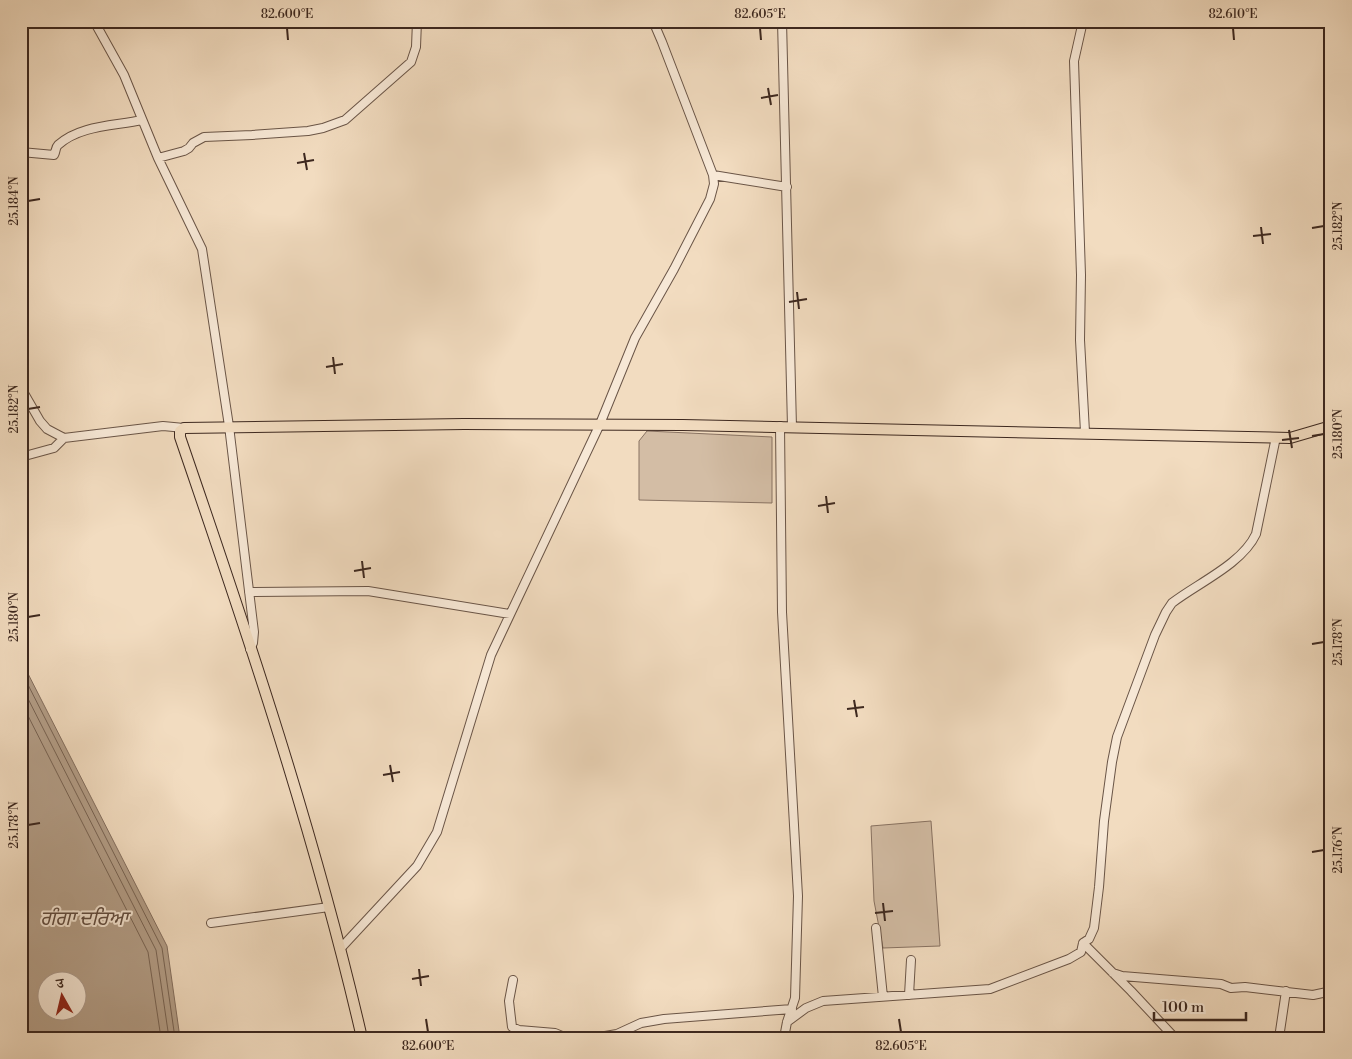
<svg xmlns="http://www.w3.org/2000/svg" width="1352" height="1059" viewBox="0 0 1352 1059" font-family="'Libre Bodoni','Noto Serif Devanagari','Noto Sans Gurmukhi',serif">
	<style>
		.green { fill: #d3bda5; stroke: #887262 }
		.water { fill: #b49f89; stroke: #846f5f; fill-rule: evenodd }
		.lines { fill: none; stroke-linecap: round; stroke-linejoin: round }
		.shore { stroke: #786454; stroke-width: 1 }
		.minor-casing { stroke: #6a5547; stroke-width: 10 }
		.major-casing { stroke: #3d281f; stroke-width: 12 }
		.minor { stroke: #f7e8d6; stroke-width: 8 }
		.major { stroke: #f2dcc0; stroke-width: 10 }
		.ticks { fill: none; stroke: #3d281f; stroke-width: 2 }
		.labels { text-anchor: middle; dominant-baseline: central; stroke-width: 4; stroke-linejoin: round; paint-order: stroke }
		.water-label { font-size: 20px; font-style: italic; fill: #614c3f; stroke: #f7e8d6 }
		.neatline { fill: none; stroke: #3d281f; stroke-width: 2 }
		.ticks-label { font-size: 12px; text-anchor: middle; fill: #3d281f }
	</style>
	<rect width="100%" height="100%" fill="#f2dcc0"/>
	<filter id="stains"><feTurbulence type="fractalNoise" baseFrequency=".004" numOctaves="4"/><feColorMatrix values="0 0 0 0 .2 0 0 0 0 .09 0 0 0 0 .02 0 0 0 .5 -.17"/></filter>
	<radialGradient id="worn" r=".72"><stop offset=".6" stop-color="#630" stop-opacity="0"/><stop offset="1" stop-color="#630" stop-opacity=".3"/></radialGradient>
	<path class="green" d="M 647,431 L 772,437 L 772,503 L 639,500 L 639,441 Z
		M 931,821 L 940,946 L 883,948 L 874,901 L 871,826 Z"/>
	<path class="water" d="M 21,660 L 167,946 L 180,1038 L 21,1038 ZM 48,982 L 78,982 L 78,1012 L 48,1012 Z"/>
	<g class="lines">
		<path class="shore" d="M 21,671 L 162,948 L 175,1038
			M 21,685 L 156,950 L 169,1038
			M 21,702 L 148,952 L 161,1038"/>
		<g class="minor-casing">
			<path id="minor" d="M 94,21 L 124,75 L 158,158 L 202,249 L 229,426 L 254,632 L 253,643 L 250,649
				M 782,21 L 792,427
				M 1083,21 L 1074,61 L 1081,275 L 1080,340 L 1085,432
				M 21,152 L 54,155 C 56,152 55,148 58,145 C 80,125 115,126 142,120
				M 158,158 L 184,151 L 189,148 L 193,143 L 204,137 L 252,135 L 308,131 L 323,128 L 345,120 L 411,62 L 416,47 L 417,21
				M 713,175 L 787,187
				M 21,388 L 40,421 L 47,429 L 64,438
				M 780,426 L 782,612 L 798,896 L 795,998 L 787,1022 L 784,1038
				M 21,457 L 54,448 L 64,438 L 163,426 L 184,428
				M 249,592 L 368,591 L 510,614
				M 211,923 L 329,907
				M 876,928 L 883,997
				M 1083,943 L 1131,991 L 1175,1038
				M 340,949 L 417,866 L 437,832 L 491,655 L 600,424 L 635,338 L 674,269 L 710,199 L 714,184 L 713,175 L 662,42 L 653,21
				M 1113,973 L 1122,976 L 1221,984 L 1231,988 L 1245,987 L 1313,995 L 1327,992 L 1331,988
				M 513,980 L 509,1001 L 512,1027 L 519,1030 L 555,1033 L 567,1038 L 605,1036 L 617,1034 L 641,1023 L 664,1019 L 792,1009
				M 909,995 L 911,960
				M 787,1022 L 806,1008 L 823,1001 L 990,989 L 1069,959 L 1081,952 L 1083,943 L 1089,939 L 1094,928 L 1099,887 L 1104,821 L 1112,762 L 1117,737 L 1155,635 L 1166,612 L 1172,603 C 1198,583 1242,564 1256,534 L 1276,437
				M 1279,1038 L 1286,991"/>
		</g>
		<g class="major-casing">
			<path id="major" d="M 362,1038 C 315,834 248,635 180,437 L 180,431 L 184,428 L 464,424 L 683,425 L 1290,438 L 1331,426"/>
		</g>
		<use href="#minor" class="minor"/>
		<use href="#major" class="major"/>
	</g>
	<path class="ticks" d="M 287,28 L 288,40M 760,28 L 761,40M 1233,28 L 1234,40M 768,88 L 771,105M 761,98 L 778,95M 304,153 L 307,170M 297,163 L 314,160M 28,201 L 40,199M 1261,227 L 1263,244M 1312,228 L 1324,226M 1253,236 L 1271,234M 797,292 L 799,309M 789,302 L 807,299M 333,357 L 335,374M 326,367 L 343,364M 28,409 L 40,407M 1289,430 L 1292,448M 1312,436 L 1324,434M 1282,440 L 1299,438M 826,496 L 828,513M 818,506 L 835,503M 362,561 L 364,578M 354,571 L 371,568M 28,617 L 40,615M 1312,644 L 1324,642M 854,700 L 857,717M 847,709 L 864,707M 390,765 L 393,782M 383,775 L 400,772M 28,825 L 40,823M 1312,852 L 1324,850M 883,903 L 885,921M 875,913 L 893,911M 419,969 L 421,986M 412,979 L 429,976M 426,1019 L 428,1032M 899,1019 L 901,1032"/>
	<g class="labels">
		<g class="water-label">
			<text x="84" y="919">ਗੰਗਾ ਦਰਿਆ</text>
		</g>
	</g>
	<rect width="1352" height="1059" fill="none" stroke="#f2dcc0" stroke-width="55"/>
	<g transform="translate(62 996) rotate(352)"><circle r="24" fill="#f7e8d6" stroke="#ad9b8d"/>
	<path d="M0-4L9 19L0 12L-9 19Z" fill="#8f2418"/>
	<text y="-8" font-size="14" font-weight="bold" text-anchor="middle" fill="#3d281f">उ</text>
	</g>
	<path d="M1154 1012v8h92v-8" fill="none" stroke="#3d281f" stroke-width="2.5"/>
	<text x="1162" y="1012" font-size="15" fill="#3d281f" stroke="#f7e8d6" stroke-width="4" paint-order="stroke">100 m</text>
	<rect x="28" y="28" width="1296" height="1004" class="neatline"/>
	<g class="ticks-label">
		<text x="287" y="18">82.600°E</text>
		<text x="760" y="18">82.605°E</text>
		<text x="1233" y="18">82.610°E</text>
		<text transform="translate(14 201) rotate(-90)" y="4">25.184°N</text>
		<text transform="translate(1338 226) rotate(-90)" y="4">25.182°N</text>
		<text transform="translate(14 409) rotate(-90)" y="4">25.182°N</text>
		<text transform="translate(1338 434) rotate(-90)" y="4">25.180°N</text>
		<text transform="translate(14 617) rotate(-90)" y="4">25.180°N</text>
		<text transform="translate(1338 642) rotate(-90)" y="4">25.178°N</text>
		<text transform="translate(14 825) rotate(-90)" y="4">25.178°N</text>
		<text transform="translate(1338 850) rotate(-90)" y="4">25.176°N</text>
		<text x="428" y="1050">82.600°E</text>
		<text x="901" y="1050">82.605°E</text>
	</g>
	<rect width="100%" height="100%" filter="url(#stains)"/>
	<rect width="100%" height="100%" fill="url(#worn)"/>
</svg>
